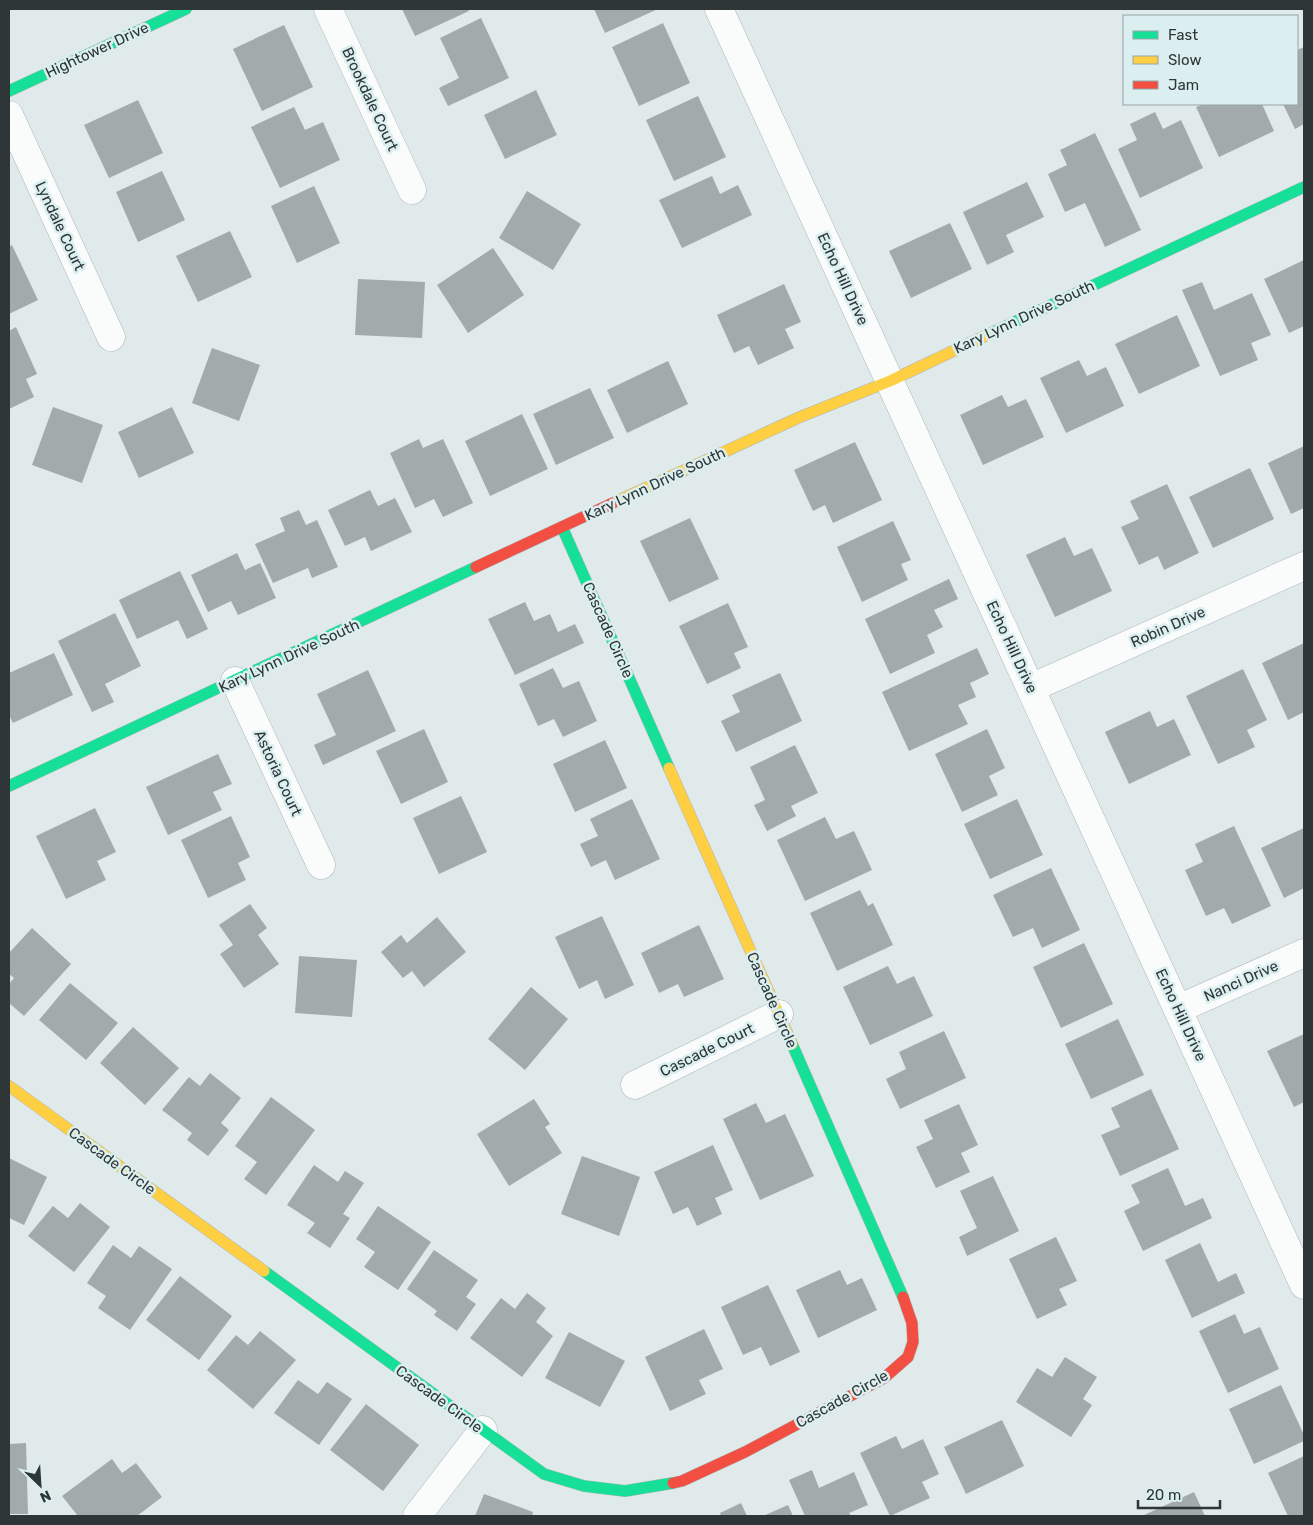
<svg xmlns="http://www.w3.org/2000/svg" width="1313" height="1525" viewBox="0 0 1313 1525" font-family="Rubik,sans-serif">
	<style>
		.building { fill: #a2aaab }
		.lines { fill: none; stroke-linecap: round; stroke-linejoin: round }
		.street-casing { stroke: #aeb6b7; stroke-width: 29 }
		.fast-casing { stroke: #aeb6b7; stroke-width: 12 }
		.slow-casing { stroke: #aeb6b7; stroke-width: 12 }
		.jam-casing { stroke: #aeb6b7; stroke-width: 12 }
		.street { stroke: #fafcfc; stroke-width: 28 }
		.fast { stroke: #16e098; stroke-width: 11 }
		.slow { stroke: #ffcf43; stroke-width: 11 }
		.jam { stroke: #f24e42; stroke-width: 11 }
		.labels { text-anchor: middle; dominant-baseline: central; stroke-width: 5; stroke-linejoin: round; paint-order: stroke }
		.street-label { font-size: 15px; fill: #2e3637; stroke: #dbeef0 }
	</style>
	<rect width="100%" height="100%" fill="#e0eaeb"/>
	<path class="building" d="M 402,9 L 468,9 L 469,11 L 415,36 Z
		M 594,9 L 658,9 L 605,33 Z
		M 481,18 L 509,78 L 448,106 L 439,88 L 459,78 L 440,38 Z
		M 663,23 L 690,83 L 639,106 L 612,47 Z
		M 284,25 L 313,87 L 262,111 L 233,49 Z
		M 1304,47 L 1304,124 L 1295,129 L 1283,104 L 1297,104 L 1297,50 Z
		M 536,90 L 557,135 L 505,159 L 484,115 Z
		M 698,96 L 726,157 L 674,181 L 646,120 Z
		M 138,100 L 163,153 L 109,178 L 84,125 Z
		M 1204,104 L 1262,104 L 1274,131 L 1219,157 L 1196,107 Z
		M 294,107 L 305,130 L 323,122 L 340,160 L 280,188 L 251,127 Z
		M 1155,112 L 1163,129 L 1181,120 L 1203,168 L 1140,198 L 1118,149 L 1137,140 L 1130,124 Z
		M 1095,133 L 1141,230 L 1105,247 L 1085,203 L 1065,212 L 1048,174 L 1067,165 L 1060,150 Z
		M 162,171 L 185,220 L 138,242 L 116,192 Z
		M 712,176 L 720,194 L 738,185 L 752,215 L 682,248 L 659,200 Z
		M 1027,182 L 1044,217 L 1006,235 L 1014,252 L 987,265 L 963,212 Z
		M 314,186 L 340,243 L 297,263 L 271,206 Z
		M 527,191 L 581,224 L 553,270 L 499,238 Z
		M 950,223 L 972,269 L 911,298 L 889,251 Z
		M 230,231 L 252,277 L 198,302 L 176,256 Z
		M 12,245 L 38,300 L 9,314 L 9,247 Z
		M 493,248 L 524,295 L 468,333 L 437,285 Z
		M 1304,260 L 1304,326 L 1289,333 L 1264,279 Z
		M 358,279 L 425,282 L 422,338 L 355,335 Z
		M 1202,282 L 1214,310 L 1252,293 L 1271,335 L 1251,343 L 1258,360 L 1220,376 L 1182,290 Z
		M 784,284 L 801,322 L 785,329 L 794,348 L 758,365 L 749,346 L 734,353 L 717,315 Z
		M 1177,315 L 1200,366 L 1139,394 L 1115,344 Z
		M 16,327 L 37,374 L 26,379 L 34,397 L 9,409 L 9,331 Z
		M 212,348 L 260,365 L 239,421 L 192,403 Z
		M 1079,360 L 1087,376 L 1106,367 L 1124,406 L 1066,433 L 1040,378 Z
		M 668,361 L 688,404 L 627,433 L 607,390 Z
		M 590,388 L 614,438 L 556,465 L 533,414 Z
		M 1002,395 L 1008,407 L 1026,399 L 1044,437 L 983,465 L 960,415 Z
		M 53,407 L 103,425 L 82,483 L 32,465 Z
		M 172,407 L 194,453 L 139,478 L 118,432 Z
		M 522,414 L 548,469 L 490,496 L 465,441 Z
		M 419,439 L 423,448 L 443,439 L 473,503 L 443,517 L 434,499 L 415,508 L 390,453 Z
		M 855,442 L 882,500 L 833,523 L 825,505 L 813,511 L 794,470 Z
		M 1304,446 L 1304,508 L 1291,514 L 1268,463 Z
		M 1250,468 L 1274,519 L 1213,548 L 1189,497 Z
		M 1167,484 L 1199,553 L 1164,570 L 1158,556 L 1139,565 L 1121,527 L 1139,519 L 1130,501 Z
		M 370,490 L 378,506 L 395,498 L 412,532 L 371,551 L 365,537 L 345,546 L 328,510 Z
		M 299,510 L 306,525 L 317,520 L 338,567 L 312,578 L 308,568 L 273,583 L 255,544 L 285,531 L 280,518 Z
		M 690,518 L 719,579 L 669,602 L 640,541 Z
		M 893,521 L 911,560 L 901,564 L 908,580 L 862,602 L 837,547 Z
		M 1065,537 L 1074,556 L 1092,548 L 1112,591 L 1055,617 L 1026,555 Z
		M 237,553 L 245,570 L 260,563 L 276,598 L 238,615 L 231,601 L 208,612 L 191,575 Z
		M 180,571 L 208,629 L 187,639 L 178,620 L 137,639 L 119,600 Z
		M 949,579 L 958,599 L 934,610 L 943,627 L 927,635 L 935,653 L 890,674 L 865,619 Z
		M 525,602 L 534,621 L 550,614 L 558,632 L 575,624 L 584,643 L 515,675 L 488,619 Z
		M 728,603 L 748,647 L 734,653 L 741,668 L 707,684 L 679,626 Z
		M 115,613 L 141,666 L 105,684 L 114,702 L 92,712 L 58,641 Z
		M 1304,643 L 1304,712 L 1288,720 L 1262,663 Z
		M 977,648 L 989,674 L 970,683 L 976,697 L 958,705 L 968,724 L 909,751 L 882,692 Z
		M 54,653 L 73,695 L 13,723 L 9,715 L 9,673 Z
		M 553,668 L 563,688 L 579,681 L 597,721 L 563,737 L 554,719 L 538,726 L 519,684 Z
		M 1243,669 L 1267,720 L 1247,730 L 1255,747 L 1218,764 L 1186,696 Z
		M 368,670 L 396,731 L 323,765 L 314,745 L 336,735 L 317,694 Z
		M 780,673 L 802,721 L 736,752 L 721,721 L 740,712 L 732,695 Z
		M 1150,711 L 1157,727 L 1174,719 L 1191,755 L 1129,784 L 1105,732 Z
		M 424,729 L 448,782 L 401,804 L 376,751 Z
		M 987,729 L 1005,768 L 989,776 L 998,795 L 962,812 L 935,754 Z
		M 605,740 L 627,788 L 575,812 L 553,764 Z
		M 795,745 L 818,793 L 791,806 L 796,816 L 767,831 L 754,805 L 765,800 L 750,767 Z
		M 218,754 L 232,784 L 213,792 L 222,810 L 168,835 L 146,787 Z
		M 461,796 L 487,852 L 439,874 L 413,818 Z
		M 632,799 L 660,859 L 615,880 L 606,860 L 591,867 L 580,844 L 598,836 L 590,819 Z
		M 1017,799 L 1043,855 L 990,879 L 964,824 Z
		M 95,808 L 116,852 L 97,861 L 106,880 L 66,899 L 36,836 Z
		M 231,816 L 250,857 L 238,863 L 246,880 L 208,898 L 181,840 Z
		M 825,817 L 836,839 L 854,831 L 872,870 L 805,901 L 777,840 Z
		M 1234,826 L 1271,906 L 1232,924 L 1224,908 L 1206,916 L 1185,870 L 1203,862 L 1195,844 Z
		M 1304,828 L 1304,888 L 1284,898 L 1261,848 Z
		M 1051,868 L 1080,930 L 1042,948 L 1033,928 L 1013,937 L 993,895 Z
		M 860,890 L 868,906 L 873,903 L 893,945 L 837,971 L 810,913 Z
		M 250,904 L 267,928 L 258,935 L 279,964 L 244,988 L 220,954 L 233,945 L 219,925 Z
		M 602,916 L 634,985 L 605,999 L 597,980 L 579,989 L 555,937 Z
		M 437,917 L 466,952 L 424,987 L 412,971 L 403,978 L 381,952 L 401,935 L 407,943 Z
		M 699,925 L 724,979 L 684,997 L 678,984 L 659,993 L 641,953 Z
		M 32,928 L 71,964 L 24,1016 L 9,1003 L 9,984 L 14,978 L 9,974 L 9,953 Z
		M 1084,943 L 1113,1004 L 1061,1028 L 1033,967 Z
		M 299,956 L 357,960 L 352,1017 L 295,1013 Z
		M 888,966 L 897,984 L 914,976 L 933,1016 L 870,1045 L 843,987 Z
		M 70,983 L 118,1023 L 86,1060 L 39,1020 Z
		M 531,987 L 568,1019 L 525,1070 L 488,1039 Z
		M 1118,1019 L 1144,1075 L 1091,1099 L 1065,1044 Z
		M 133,1027 L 179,1068 L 145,1105 L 100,1063 Z
		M 944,1031 L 966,1078 L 900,1109 L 886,1079 L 906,1069 L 899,1052 Z
		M 1304,1034 L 1304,1102 L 1294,1107 L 1267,1051 Z
		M 210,1073 L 241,1098 L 221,1123 L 229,1130 L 208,1156 L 187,1140 L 192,1133 L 162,1110 L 189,1077 L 200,1086 Z
		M 1151,1089 L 1179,1149 L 1120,1176 L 1101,1135 L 1120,1127 L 1111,1108 Z
		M 271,1097 L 315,1130 L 266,1195 L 244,1179 L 257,1162 L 235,1146 Z
		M 534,1099 L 550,1124 L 545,1127 L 562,1153 L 509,1186 L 477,1134 Z
		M 756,1103 L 766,1123 L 785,1114 L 814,1176 L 760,1200 L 723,1119 Z
		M 959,1104 L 978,1145 L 961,1153 L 970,1172 L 936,1188 L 916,1147 L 933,1139 L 924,1120 Z
		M 713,1145 L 733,1190 L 715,1198 L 722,1214 L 697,1226 L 688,1207 L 673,1214 L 654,1172 Z
		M 582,1156 L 640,1177 L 619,1236 L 561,1214 Z
		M 9,1158 L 47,1177 L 24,1225 L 9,1218 Z
		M 314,1165 L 338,1182 L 345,1171 L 364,1183 L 343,1214 L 350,1218 L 330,1248 L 307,1233 L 315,1223 L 287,1205 Z
		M 1168,1168 L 1185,1206 L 1203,1198 L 1212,1218 L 1143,1251 L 1124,1211 L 1140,1203 L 1131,1185 Z
		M 993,1176 L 1019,1231 L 967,1256 L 959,1237 L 977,1228 L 960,1191 Z
		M 80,1203 L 110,1227 L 74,1272 L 28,1236 L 53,1206 L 68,1218 Z
		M 378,1206 L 431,1242 L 398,1290 L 364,1267 L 375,1252 L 356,1239 Z
		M 1056,1237 L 1077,1281 L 1059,1289 L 1067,1305 L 1037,1319 L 1009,1259 Z
		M 1200,1243 L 1218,1282 L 1236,1273 L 1245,1293 L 1192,1318 L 1165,1260 Z
		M 113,1245 L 131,1258 L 139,1246 L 172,1269 L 130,1330 L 98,1308 L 106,1296 L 87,1283 Z
		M 434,1250 L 478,1280 L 466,1297 L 476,1304 L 457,1331 L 434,1315 L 437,1311 L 407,1289 Z
		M 840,1270 L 847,1285 L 862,1278 L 877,1310 L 818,1338 L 796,1290 Z
		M 180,1276 L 232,1316 L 199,1360 L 146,1320 Z
		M 768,1285 L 800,1352 L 770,1366 L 761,1347 L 743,1355 L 721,1307 Z
		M 527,1293 L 546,1308 L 536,1322 L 553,1336 L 522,1377 L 470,1338 L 501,1298 L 515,1309 Z
		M 1235,1314 L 1244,1334 L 1260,1327 L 1279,1369 L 1228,1393 L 1199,1331 Z
		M 704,1329 L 723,1369 L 699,1380 L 706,1394 L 670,1411 L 645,1357 Z
		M 260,1331 L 296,1360 L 253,1409 L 207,1370 L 236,1335 L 248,1345 Z
		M 569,1332 L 625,1361 L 600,1407 L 545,1378 Z
		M 1065,1357 L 1097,1377 L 1083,1399 L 1092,1405 L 1071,1437 L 1016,1402 L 1037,1368 L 1052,1377 Z
		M 298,1380 L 318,1394 L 327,1382 L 352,1399 L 319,1445 L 274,1413 Z
		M 1281,1385 L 1304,1435 L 1304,1441 L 1254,1464 L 1229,1409 Z
		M 366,1404 L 419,1445 L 383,1491 L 330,1450 Z
		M 1002,1420 L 1024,1466 L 966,1494 L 944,1447 Z
		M 896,1436 L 902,1449 L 923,1439 L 939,1474 L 922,1482 L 930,1498 L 890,1516 L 860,1453 Z
		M 26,1443 L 28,1514 L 9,1514 L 9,1444 Z
		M 1304,1456 L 1304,1516 L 1288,1516 L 1268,1473 Z
		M 112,1459 L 122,1473 L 136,1463 L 162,1497 L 137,1516 L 78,1516 L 62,1496 Z
		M 812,1470 L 819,1488 L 854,1472 L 868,1505 L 849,1513 L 851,1516 L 805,1516 L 789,1480 Z
		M 1194,1492 L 1205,1516 L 1142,1516 Z
		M 484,1494 L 533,1512 L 532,1516 L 475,1516 Z
		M 741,1503 L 747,1516 L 721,1516 L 720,1513 Z
		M 788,1505 L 793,1516 L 763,1516 Z"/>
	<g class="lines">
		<g class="street-casing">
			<path id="street" d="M 328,9 L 412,190
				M 719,9 L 1304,1285
				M 9,115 L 111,337
				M 235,681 L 321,865
				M 1031,688 L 1304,566
				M 1178,1009 L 1304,953
				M 635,1085 L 779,1014
				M 417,1516 L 483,1430"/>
		</g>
		<g class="fast-casing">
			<path id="fast" d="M 9,91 L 186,9
				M 989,334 L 1304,187
				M 562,527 L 669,768
				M 9,786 L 476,567
				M 792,1044 L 903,1297
				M 264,1271 L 544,1474 L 584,1486 L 625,1491 L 673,1483"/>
		</g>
		<g class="slow-casing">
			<path id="slow" d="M 613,503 L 800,417 L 890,381 L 989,334
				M 669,768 L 792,1044
				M 9,1086 L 264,1271"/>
		</g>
		<g class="jam-casing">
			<path id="jam" d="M 476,567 L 613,503
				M 673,1483 L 682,1481 L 745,1452 L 884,1378 L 908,1357 L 913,1342 L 912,1323 L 903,1297"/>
		</g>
		<use href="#street" class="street"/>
		<use href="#fast" class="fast"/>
		<use href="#slow" class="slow"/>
		<use href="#jam" class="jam"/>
	</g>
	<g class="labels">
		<g class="street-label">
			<text transform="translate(97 50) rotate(-25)">Hightower Drive</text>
			<text transform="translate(370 99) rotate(65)">Brookdale Court</text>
			<text transform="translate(60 226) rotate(65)">Lyndale Court</text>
			<text transform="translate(843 279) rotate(65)">Echo Hill Drive</text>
			<text transform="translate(1024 317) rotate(-25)">Kary Lynn Drive South</text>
			<text transform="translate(655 484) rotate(-25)">Kary Lynn Drive South</text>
			<text transform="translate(1168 627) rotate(-24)">Robin Drive</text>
			<text transform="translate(608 630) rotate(66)">Cascade Circle</text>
			<text transform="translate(1012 647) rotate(65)">Echo Hill Drive</text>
			<text transform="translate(289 656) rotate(-25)">Kary Lynn Drive South</text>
			<text transform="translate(278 773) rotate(65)">Astoria Court</text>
			<text transform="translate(1241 981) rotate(-24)">Nanci Drive</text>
			<text transform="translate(772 1000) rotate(66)">Cascade Circle</text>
			<text transform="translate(1181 1015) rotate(65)">Echo Hill Drive</text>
			<text transform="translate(707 1050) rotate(-26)">Cascade Court</text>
			<text transform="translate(112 1161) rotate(36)">Cascade Circle</text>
			<text transform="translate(439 1399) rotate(36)">Cascade Circle</text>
			<text transform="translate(842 1399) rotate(-29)">Cascade Circle</text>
		</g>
	</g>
	<rect width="1313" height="1525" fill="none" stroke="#2e3637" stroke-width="20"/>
	<rect x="1123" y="15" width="175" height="90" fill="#dbeef0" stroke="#96a4a6"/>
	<rect x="1133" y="31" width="25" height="8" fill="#16e098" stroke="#96a4a6"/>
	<text x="1168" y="40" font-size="15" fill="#2e3637">Fast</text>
	<rect x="1133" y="56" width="25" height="8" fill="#ffcf43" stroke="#96a4a6"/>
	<text x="1168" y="65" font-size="15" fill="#2e3637">Slow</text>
	<rect x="1133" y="81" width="25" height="8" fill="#f24e42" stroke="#96a4a6"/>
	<text x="1168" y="90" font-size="15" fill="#2e3637">Jam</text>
	<g transform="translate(40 1485) rotate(155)" stroke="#dbeef0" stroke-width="4" paint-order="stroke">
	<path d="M0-4L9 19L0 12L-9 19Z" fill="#2e3637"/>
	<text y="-8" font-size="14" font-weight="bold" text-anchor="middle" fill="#2e3637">N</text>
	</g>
	<path d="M1138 1500v8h82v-8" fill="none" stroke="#2e3637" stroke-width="2.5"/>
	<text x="1146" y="1500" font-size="15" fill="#2e3637" stroke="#dbeef0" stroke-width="4" paint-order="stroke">20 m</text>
</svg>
